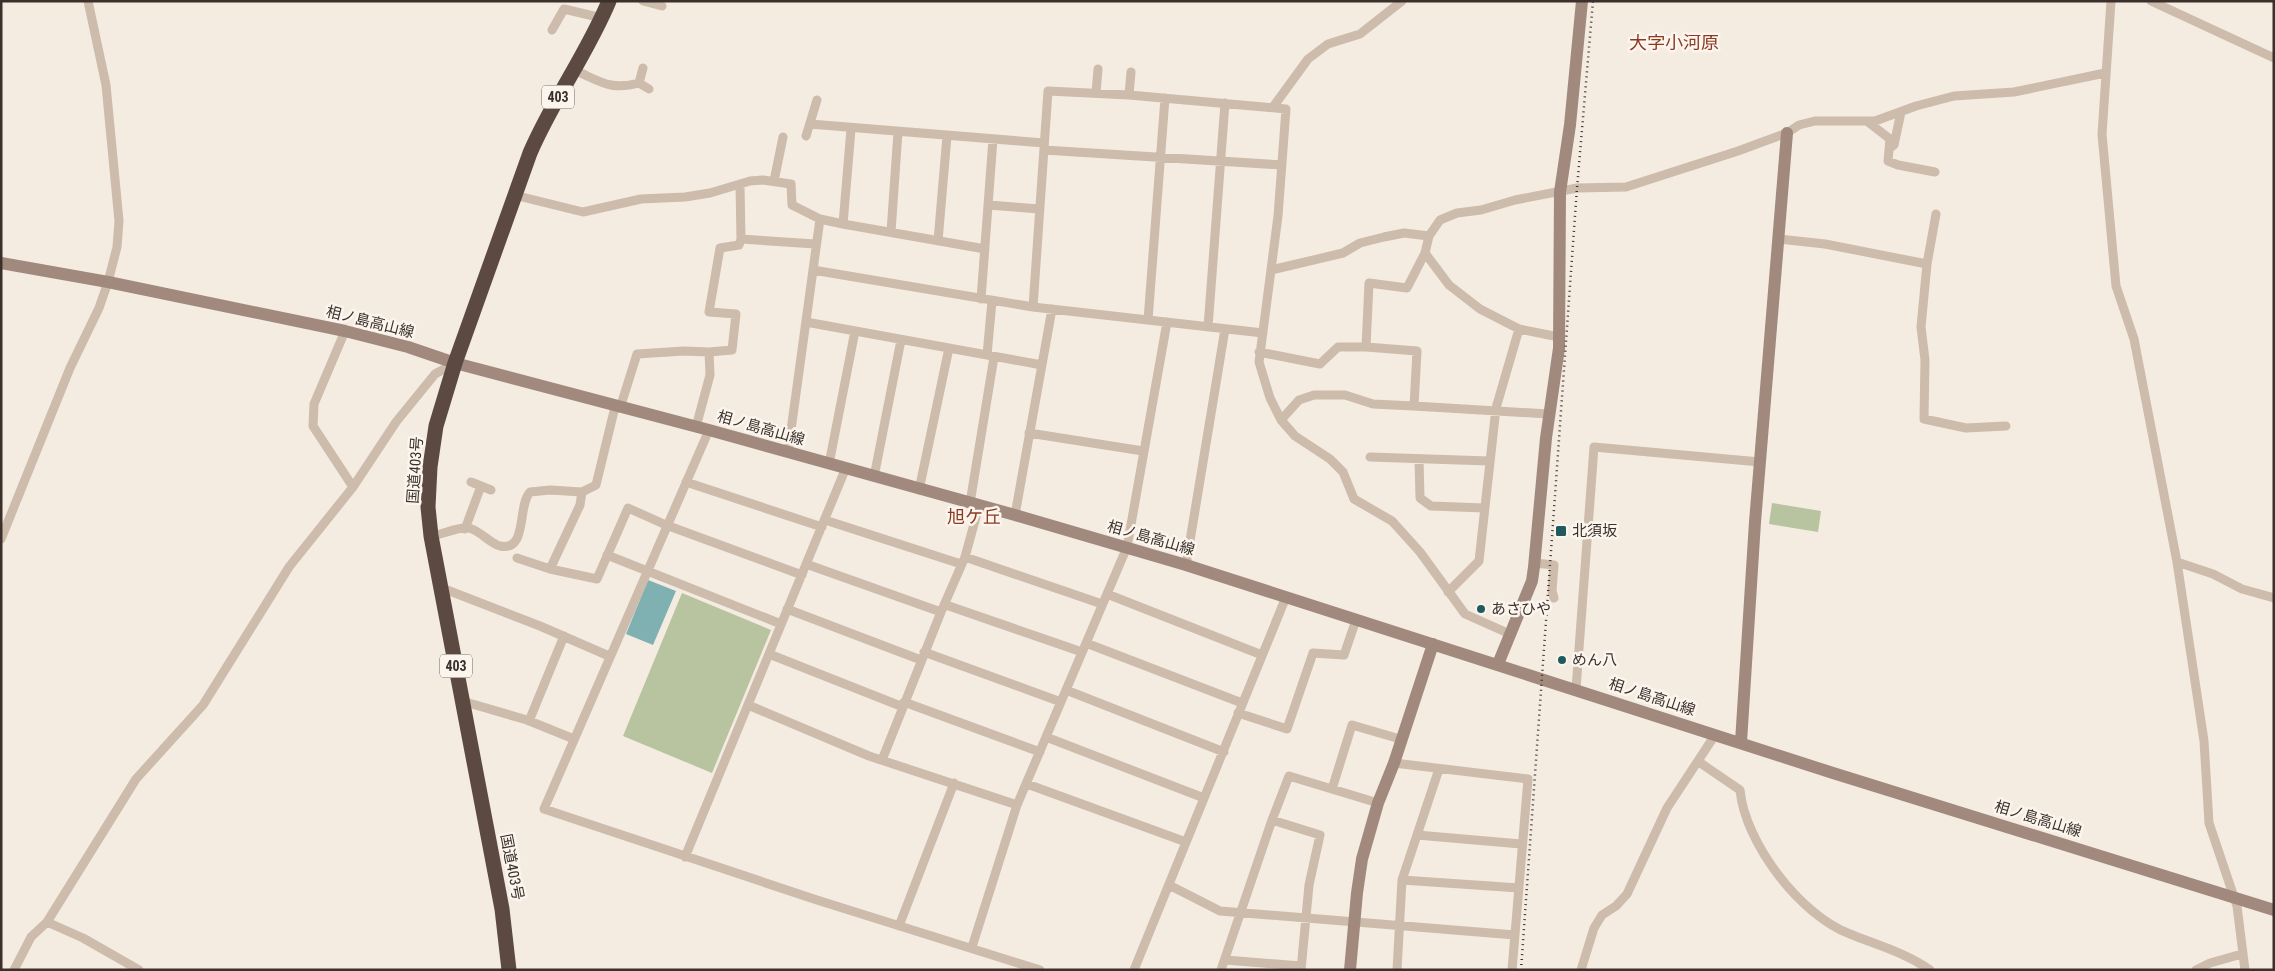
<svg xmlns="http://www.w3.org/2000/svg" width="2275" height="971" viewBox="0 0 2275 971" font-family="'Roboto Condensed','Noto Sans JP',sans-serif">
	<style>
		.green { fill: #b8c4a0 }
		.water { fill: #7fb0b2 }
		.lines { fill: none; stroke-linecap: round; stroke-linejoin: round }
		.street { stroke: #cdbbac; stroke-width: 9 }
		.secondary { stroke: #a18a7d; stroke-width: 12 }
		.highway { stroke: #5c4a42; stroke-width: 15 }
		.rail { stroke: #3b302b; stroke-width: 2.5; stroke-dasharray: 1 4; stroke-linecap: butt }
		.poi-dot { fill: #1f5a5e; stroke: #fbf5ee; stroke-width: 2 }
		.labels { text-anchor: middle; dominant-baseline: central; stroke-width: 5; stroke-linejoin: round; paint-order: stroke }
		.shield { fill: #fbf5ee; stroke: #756b66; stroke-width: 1 }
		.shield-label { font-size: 14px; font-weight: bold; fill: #3b302b }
		.street-label { font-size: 15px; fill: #3b302b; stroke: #fbf5ee }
		.poi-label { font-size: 15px; fill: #3b302b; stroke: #fbf5ee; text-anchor: start }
		.quarter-label { font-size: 18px; fill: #8c3b22; stroke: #fbf5ee }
	</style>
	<rect width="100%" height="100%" fill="#f4ebe1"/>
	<path class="green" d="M 1772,503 L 1821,511 L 1818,532 L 1769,524 Z
		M 682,593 L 771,630 L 712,773 L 623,736 Z"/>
	<path class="water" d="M 648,580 L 676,591 L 653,645 L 626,634 Z"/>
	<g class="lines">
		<path class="street" d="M 643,1 L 662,6
			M 2111,1 L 2102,134 L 2116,286 L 2134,339 L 2177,562 L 2204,741 L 2209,823 L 2237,906 L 2245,970
			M 2151,1 L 2274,58
			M 552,30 L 564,9 L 602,18
			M 574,70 C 600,81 610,91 639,83 L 649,89
			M 639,83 L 643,68
			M 1096,93 L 1098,69
			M 1129,95 L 1131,72
			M 1273,107 L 1308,59 L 1328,44 L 1360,34 L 1402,1
			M 1868,122 L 1890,139 L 1888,161 L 1898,165 L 1935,172
			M 810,124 L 1044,143
			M 806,136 L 817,100
			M 1890,148 L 1894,145 L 1901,112
			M 1044,150 L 1282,165
			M 774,181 L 783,137
			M 740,185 L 741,239 L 815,244
			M 514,195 L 583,212 L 641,199 L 685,197 L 710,193 L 750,181 L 763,180 L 791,184 L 792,205 L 820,219
			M 988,205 L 1040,209
			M 843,224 L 985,249
			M 891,232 L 898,132
			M 1429,236 L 1425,253 L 1449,285 L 1480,309 L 1519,329
			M 1779,239 L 1825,244 L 1927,264 L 1936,214
			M 938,241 L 947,136
			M 1927,264 L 1921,327 L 1925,360 L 1924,419 L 1966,428 L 2006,426
			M 813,270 L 1033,307 L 1263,333
			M 1271,270 L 1343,253 L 1360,243 L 1384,237 L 1404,233 L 1429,236 L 1440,220 L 1457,213 L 1481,210 L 1515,200 L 1577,188 L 1626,187 L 1738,151 L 1787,133 L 1799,125 L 1815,121 L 1875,121 L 1916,106 L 1954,96 L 2014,92 L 2105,73
			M 981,299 L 993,139
			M 1033,307 L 1048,91 L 1129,95 L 1286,109 L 1278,216 L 1259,362 L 1270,398 L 1281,420 L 1295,436 L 1330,459 L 1343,472 L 1354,499 L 1392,521 L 1420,552 L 1465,614 L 1510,634
			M 1148,320 L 1165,98
			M 806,322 L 1042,365
			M 1208,327 L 1225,103
			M 345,331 L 314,404 L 313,426 L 353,487
			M 1259,352 L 1320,364 L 1338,347 L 1366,347 L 1369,283 L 1407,288 L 1425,253
			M 987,355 L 992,301
			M 1414,406 L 1549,414
			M 620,408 L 637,354 L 684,351 L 709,352
			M 1281,420 L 1299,400 L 1314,395 L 1345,395 L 1373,404 L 1414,406 L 1417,351 L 1366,347
			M 696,427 L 710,375 L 709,352 L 732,350 L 736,314 L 709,312 L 720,248 L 739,245 L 741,239
			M 709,430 L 544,809 L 817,900 L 1040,970
			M 1029,433 L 1143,451
			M 788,452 L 820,219 L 843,224 L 851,129
			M 1370,457 L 1489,461
			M 1419,459 L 1420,498 L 1431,506 L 1484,508
			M 829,464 L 855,331
			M 874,477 L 901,340
			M 471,482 L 491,490
			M 686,482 L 822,527
			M 919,490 L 949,348
			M 970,503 L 994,357
			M 1015,515 L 1052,309
			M 825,520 L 961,564
			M 465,529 L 481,486
			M 431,536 C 441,535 460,526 469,528 C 481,531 489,543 500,546 C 528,552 517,506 530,492 L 550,490 L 582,492 L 596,485 L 615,407
			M 1,539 L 70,368 L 99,308 L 108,282 L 117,247 L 119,221 L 106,85 L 88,1
			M 607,555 L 781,624
			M 965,557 L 1102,604
			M 517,558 L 550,569 L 597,579 L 628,508 L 666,525 L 802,575
			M 2177,562 L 2213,574 L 2242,589 L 2274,598
			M 1534,563 L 1554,565 L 1552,591 L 1554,598
			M 806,564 L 941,612
			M 1186,565 L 1225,329
			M 550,569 L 580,505 L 582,492
			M 442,588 L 540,626 L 609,656
			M 1448,592 L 1479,561 L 1496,408 L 1519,329 L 1559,337
			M 1107,594 L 1262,655
			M 946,605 L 1082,652
			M 787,609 L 921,660
			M 1086,643 L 1242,703
			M 924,652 L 1061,702
			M 769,654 L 903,707
			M 1576,689 L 1594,447 L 1760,462
			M 1066,690 L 1224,752
			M 462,701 L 527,720 L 574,739
			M 904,702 L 1040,752
			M 748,705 L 869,756 L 1017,805 L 1127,547 L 1167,322
			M 1238,713 L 1287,729 L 1313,653 L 1344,655 L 1356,620
			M 529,721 L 564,636
			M 1046,737 L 1204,798
			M 882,760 L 941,612 L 965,557 L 979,506
			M 1699,762 L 1740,790 C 1745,843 1800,915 1850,934 C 1877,945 1906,953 1930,970
			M 1394,763 L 1528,779 L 1512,970
			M 1027,784 L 1186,842
			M 1332,789 L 1352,725 L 1400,739
			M 1272,820 L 1289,776 L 1378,803
			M 1417,835 L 1521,844
			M 685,857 L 845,470
			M 1402,880 L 1519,888
			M 1169,885 L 1220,911 L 1515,935
			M 47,922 L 83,938 L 139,970
			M 899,926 L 954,783
			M 972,947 L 1017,805
			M 1225,960 L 1301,966
			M 14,970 L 31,937 L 47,922 L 136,779 L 203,705 L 289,567 L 353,487 L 396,422 L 435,374 L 455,363
			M 1134,970 L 1286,597
			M 1221,970 L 1272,820 L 1320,835 L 1309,885 L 1301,970
			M 1397,970 L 1402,880 L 1439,769
			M 1581,970 L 1594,928 L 1602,915 L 1616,906 L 1627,894 L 1667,808 L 1715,735
			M 2196,970 L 2210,963 L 2242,954"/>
		<path class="secondary" d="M 1,263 L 108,282 L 345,331 L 408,347 L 455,363 L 709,430 L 1015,515 L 1186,565 L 1833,773 L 2274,910
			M 1498,664 L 1532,581 L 1534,567 L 1546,438 L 1559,348 L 1560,192 L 1570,125 L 1582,1
			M 1741,742 L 1755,522 L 1787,133
			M 1350,970 L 1357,893 L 1362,859 L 1378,803 L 1394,763 L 1433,644"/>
		<path class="highway" d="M 509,970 L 502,909 L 431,536 L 428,507 L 430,467 L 436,426 L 455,363 L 530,153 C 552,101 587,54 609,1"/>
		<path class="rail" d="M 1521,970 L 1577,188 L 1593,1"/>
	</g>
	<g class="poi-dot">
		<rect x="1555" y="525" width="12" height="12" rx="2.5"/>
		<circle cx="1481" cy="609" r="5"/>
		<circle cx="1562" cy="660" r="5"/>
	</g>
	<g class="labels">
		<g class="shield">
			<rect x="542" y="85.5" width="32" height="23" rx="4"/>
			<rect x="440" y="654.5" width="32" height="23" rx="4"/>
		</g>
		<g class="shield-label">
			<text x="558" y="97">403</text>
			<text x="456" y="666">403</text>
		</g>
		<g class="street-label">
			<text transform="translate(370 322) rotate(14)">相ノ島高山線</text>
			<text transform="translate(761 428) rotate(16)">相ノ島高山線</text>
			<text transform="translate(415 470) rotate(-86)">国道403号</text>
			<text transform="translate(1151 538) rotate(16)">相ノ島高山線</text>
			<text transform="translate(1652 697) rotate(18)">相ノ島高山線</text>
			<text transform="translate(2038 819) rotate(17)">相ノ島高山線</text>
			<text transform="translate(512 867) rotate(79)">国道403号</text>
		</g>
		<g class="poi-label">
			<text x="1572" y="531">北須坂</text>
			<text x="1491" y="609">あさひや</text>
			<text x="1572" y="660">めん八</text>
		</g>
		<g class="quarter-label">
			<text x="1674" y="42">大字小河原</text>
			<text x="974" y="516">旭ケ丘</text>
		</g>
	</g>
	<rect width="2275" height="971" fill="none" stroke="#3b302b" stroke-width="5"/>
</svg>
